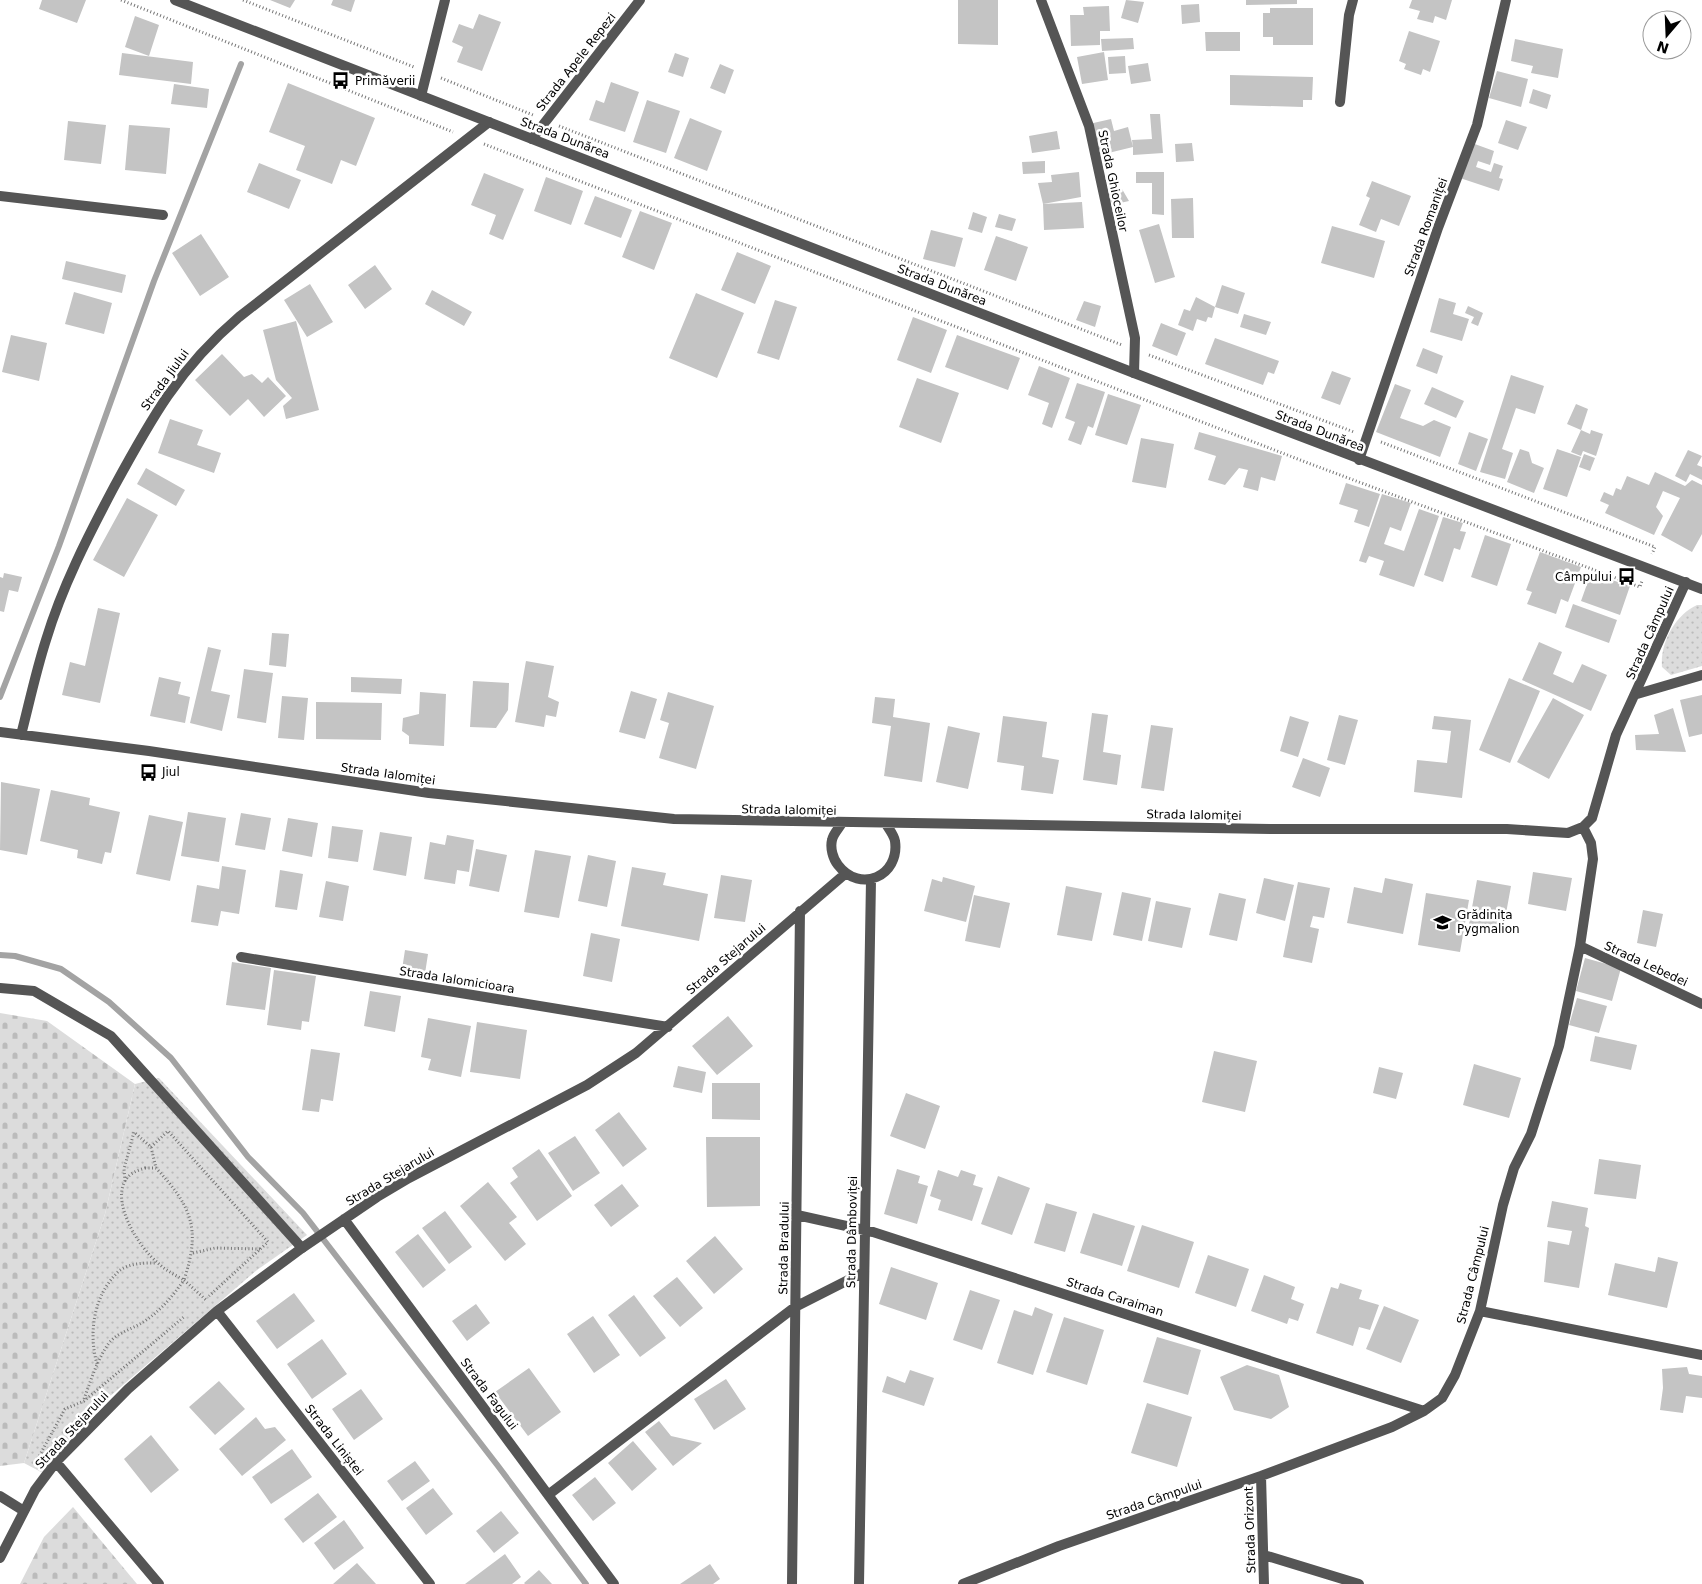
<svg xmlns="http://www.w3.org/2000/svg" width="1702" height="1584" font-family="'DejaVu Sans',sans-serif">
  <defs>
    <pattern id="grass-dots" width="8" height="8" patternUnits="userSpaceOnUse" patternTransform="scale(1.25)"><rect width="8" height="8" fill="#dcdcdc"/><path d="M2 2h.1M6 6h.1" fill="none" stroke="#bbb" stroke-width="1.8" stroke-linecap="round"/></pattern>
    <pattern id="cemetery-stones" width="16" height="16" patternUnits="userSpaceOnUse" patternTransform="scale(1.25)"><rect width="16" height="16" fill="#dcdcdc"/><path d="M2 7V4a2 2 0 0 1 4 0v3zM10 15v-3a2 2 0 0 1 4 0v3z" fill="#bbb"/></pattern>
  </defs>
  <rect width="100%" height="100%" fill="#fff"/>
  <path fill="url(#grass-dots)" d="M1697,605H1702V666L1671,675L1662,667C1660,643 1675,615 1697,605Z
    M159,1078L307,1235L257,1270L94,1410L41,1472L24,1463L105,1214L135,1084Z"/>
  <path fill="url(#cemetery-stones)" d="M0,1013L47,1021L135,1084L105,1214L24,1463L0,1466Z
    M73,1507L137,1584H20L44,1537Z"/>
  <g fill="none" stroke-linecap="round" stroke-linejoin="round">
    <path stroke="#a3a3a3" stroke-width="6" d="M0,697L59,546L154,281L241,64
      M0,955L15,956L61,969L109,1002L171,1058L248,1157L303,1213L498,1466L586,1584"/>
  </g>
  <path fill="#c4c4c4" d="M42,0H86L77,23L39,9Z
    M270,0H295L290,8Z
    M333,0H355L351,12L331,5Z
    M958,0H998V45L958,44Z
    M1126,0L1144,2L1138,23L1121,18Z
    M1246,0H1297V4L1246,5Z
    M1412,0H1452L1446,20L1435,16L1433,23L1417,19L1420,11L1409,8Z
    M1199,4L1200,22L1182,24L1181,5Z
    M1109,6L1110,31H1100V45L1071,46L1070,15H1084L1083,7Z
    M1270,8H1313V45H1273V37H1263V13H1270Z
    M479,14L501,22L482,71L457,62L463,47L452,42L459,24L473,29Z
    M135,16L159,25L149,56L125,47Z
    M1409,31L1440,41L1430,72L1423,69L1421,75L1404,69L1406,64L1399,61Z
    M1205,32H1240V51H1206Z
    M1133,38L1134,49L1102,51L1101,39Z
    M1515,39L1563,49L1558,78L1531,73L1533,66L1511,61Z
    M1104,52L1108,80L1082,84L1077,57Z
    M122,53L193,62L191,84L119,75Z
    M675,53L689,58L683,77L668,72Z
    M1125,56L1126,73L1109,74L1108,57Z
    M1148,63L1151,81L1131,84L1128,66Z
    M720,64L734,70L725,94L710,88Z
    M1497,71L1528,79L1521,107L1489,98Z
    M1230,75L1313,77L1312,100H1303V107L1230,105Z
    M611,82L639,92L625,132L589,120L596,100L604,103Z
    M288,83L375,118L356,166L341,160L332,184L296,170L305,146L269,132Z
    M174,84L209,89L207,108L171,104Z
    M1533,89L1551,95L1547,109L1529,103Z
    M647,100L680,111L666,153L633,142Z
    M1150,114H1160L1163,153L1133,155V147L1096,156L1089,124L1111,119L1114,131L1128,127L1133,147L1132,140L1152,139Z
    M690,118L722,131L707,171L674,158Z
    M1506,120L1527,127L1518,150L1498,143Z
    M68,121L106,125L101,164L64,160Z
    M129,125L170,128L166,174L125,170Z
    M1057,131L1060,149L1032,153L1029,136Z
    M1192,143L1194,161L1176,162L1175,144Z
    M1472,143L1494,151L1490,165L1478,161L1476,167L1491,172L1494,163L1503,166L1499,178L1503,179L1499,191L1460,178Z
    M1045,161V173L1023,174L1022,162Z
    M259,163L301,180L289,209L247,192Z
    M1079,172L1081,197L1043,204L1082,202L1084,228L1044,230L1043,204L1038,183L1052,182L1051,175Z
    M1136,172H1164V215L1152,214V183H1136Z
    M484,173L524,189L503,240L489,234L496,215L471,205Z
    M546,177L583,191L571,225L534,211Z
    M1372,181L1411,196L1399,226L1381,219L1376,232L1359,225L1370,198L1366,196Z
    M1122,189L1129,201L1111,205L1109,192Z
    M595,196L632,210L621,238L584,224Z
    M1193,198L1194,238H1172L1171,199Z
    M640,211L672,223L654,270L622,257Z
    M973,212L987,217L982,233L968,229Z
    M999,214L1016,219L1012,231L995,227Z
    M1159,224L1175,277L1155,283L1139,230Z
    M1332,226L1385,241L1374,278L1321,263Z
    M931,230L963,238L955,267L923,259Z
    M201,234L229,277L200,296L172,253Z
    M996,236L1028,247L1016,281L984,270Z
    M737,252L771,266L755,304L721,290Z
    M66,261L126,275L122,293L62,279Z
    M375,265L392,289L365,309L348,285Z
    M310,284L333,322L307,337L284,300Z
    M1222,285L1245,293L1238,314L1215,307Z
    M432,290L472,312L464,326L425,304Z
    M74,292L112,303L104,334L65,324Z
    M696,293L744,313L717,378L669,358Z
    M1196,297L1215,307L1212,318L1208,317L1206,322L1197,319L1193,331L1178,325L1184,309L1190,311Z
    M1439,298L1456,303L1453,314L1469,319L1462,341L1430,332Z
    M775,300L797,307L779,360L757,353Z
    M1084,301L1101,306L1095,327L1076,320Z
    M1468,306L1483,313L1478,326L1471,323L1474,317L1465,313Z
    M1244,314L1271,322L1266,335L1240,327Z
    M913,317L947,330L931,373L897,360Z
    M296,321L319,410L286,419L283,406L292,398L276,380L263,330Z
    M1161,323L1186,333L1177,356L1152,346Z
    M11,335L47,343L39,381L2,372Z
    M957,335L1020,358L1008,390L945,367Z
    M1215,338L1279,361L1274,374L1268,372L1263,385L1205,364Z
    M1423,348L1443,356L1437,374L1416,366Z
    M222,354L244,377L252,374L262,383L268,377L286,396L264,417L248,399L230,416L195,380Z
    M1039,366L1070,378L1052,428L1042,424L1049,403L1028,395Z
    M1332,371L1351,378L1340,405L1321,398Z
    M1511,375L1544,386L1535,414L1516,408L1502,449L1513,453L1505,479L1480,472Z
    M917,378L959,393L941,443L899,427Z
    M1077,383L1105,392L1093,428L1088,426L1081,445L1068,440L1075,422L1065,418Z
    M1395,384L1411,390L1400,418L1423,426L1434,420L1451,427L1440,457L1376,432Z
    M1432,387L1464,401L1456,418L1424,404Z
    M1108,394L1141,405L1127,445L1095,435Z
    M1576,404L1588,409L1581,430L1567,424Z
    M170,419L203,430L197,445L221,453L214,473L158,453Z
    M1581,430L1590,434L1591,430L1603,434L1596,456L1583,451L1581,456L1571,452Z
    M1199,432L1282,456L1275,481L1261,477L1258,491L1243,487L1248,470L1239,468L1225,485L1208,480L1216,456L1194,449Z
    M1469,432L1488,439L1476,471L1458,464Z
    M1141,438L1174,444L1166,488L1132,482Z
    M1520,449L1529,452L1532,463L1544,468L1534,493L1507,482Z
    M1557,449L1581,457L1567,497L1543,489Z
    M1688,450L1702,456L1697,465L1702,467V480L1690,474L1686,482L1675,476Z
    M1584,454L1595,458L1590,471L1579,467Z
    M146,468L185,490L176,506L137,484Z
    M1655,472L1685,486L1692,480L1702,485V534L1692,552L1661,535L1680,498L1663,491L1656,507L1663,516L1654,535L1605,513L1609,505L1600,501L1604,492L1613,496L1616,488L1621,490L1627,476L1649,485Z
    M1346,483L1380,494L1369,527L1354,522L1358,510L1339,504Z
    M1382,494L1411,503L1401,531L1390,527L1384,544L1404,551L1419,509L1439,516L1414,587L1379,575L1384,561L1369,556L1366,563L1359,561Z
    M127,498L158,515L124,577L93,560Z
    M1443,517L1463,523L1460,531L1466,532L1460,550L1454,548L1443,582L1424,575Z
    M1485,535L1511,544L1497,586L1471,577Z
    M1540,552L1581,567L1568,602L1561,599L1556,614L1527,604L1532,592L1526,590Z
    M4,573L22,577L18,592L9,590L4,612L0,611V577L3,578Z
    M1591,573L1630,586L1620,615L1581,601Z
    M1573,604L1617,620L1609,643L1565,627Z
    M98,608L120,613L100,703L62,695L70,662L85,666Z
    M272,633L289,634L286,667L269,665Z
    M1539,642L1562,652L1553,674L1573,683L1582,664L1607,675L1591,711L1522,680Z
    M208,647L221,650L211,691L230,695L222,731L190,723Z
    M526,661L554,666L548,697L559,702L556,717L546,715L544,727L515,722Z
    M244,669L273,673L266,723L237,718Z
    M159,677L181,682L178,694L190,697L185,723L150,716Z
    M351,677L402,679L401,694L351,692Z
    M1509,678L1540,691L1510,763L1479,750Z
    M473,681L509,683L508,710L496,728L470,727Z
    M631,691L657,699L645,739L619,732Z
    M420,692L446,694L444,746L409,744V736L402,731L403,718L419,714Z
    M668,692L714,706L696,769L659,758L669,723L660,720Z
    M1702,695V734L1689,737L1680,700Z
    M282,696L308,698L304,740L278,738Z
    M875,697L895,699L893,717L930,723L922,782L884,776L891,726L872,723Z
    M1553,698L1584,715L1549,779L1517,762Z
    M316,702L382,703L381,740L316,739Z
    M1673,708L1686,752L1636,750L1635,735L1659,734L1654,715Z
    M1092,713L1108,715L1103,752L1121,755L1117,785L1083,780Z
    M1339,715L1358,720L1345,765L1327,760Z
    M1003,716L1047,722L1042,757L1059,760L1053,794L1021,790L1024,766L997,762Z
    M1290,716L1309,722L1298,757L1280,751Z
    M1434,716L1471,720L1462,798L1414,792L1417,760L1447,763L1451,731L1432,729Z
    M1151,725L1173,728L1164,791L1141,788Z
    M948,726L980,733L968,789L936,782Z
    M1303,758L1330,768L1320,797L1292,787Z
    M1,782L40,789L27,855L0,850Z
    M51,790L90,798L89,805L120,812L111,853L105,852L102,864L77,858L78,850L40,841Z
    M188,812L226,818L219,862L181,856Z
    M241,813L271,818L265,850L235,845Z
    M149,815L183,822L170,881L136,874Z
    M288,818L318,823L312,857L282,851Z
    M332,826L363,830L358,862L328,858Z
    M380,832L412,837L406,876L373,870Z
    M447,835L474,840L469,872L457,870L455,884L424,879L430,842L445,845Z
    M476,849L507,855L499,892L469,886Z
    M535,850L571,856L559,918L524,912Z
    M588,855L616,861L607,907L578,901Z
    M222,866L246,870L239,914L221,911L218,926L191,922L197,885L219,889Z
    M632,867L666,873L663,885L708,894L699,941L621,926Z
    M280,870L303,874L297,910L275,907Z
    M1533,872L1572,878L1566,911L1528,904Z
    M721,875L752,880L745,922L714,918Z
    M943,877L975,886L966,922L924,911L932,879L942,882Z
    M1264,878L1294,885L1285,921L1256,913Z
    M1385,878L1413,884L1403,934L1347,923L1354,887L1382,893Z
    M1477,880L1511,886L1503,930L1469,924Z
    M326,881L349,886L343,921L319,917Z
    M1298,882L1330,888L1324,918L1313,916L1310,927L1319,929L1312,963L1283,957Z
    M1066,886L1102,893L1092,941L1057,935Z
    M1122,892L1151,898L1142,941L1113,935Z
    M1219,893L1246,899L1237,941L1209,935Z
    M1426,893L1469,900L1460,952L1418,945Z
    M974,895L1010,903L1000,948L965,941Z
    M1156,901L1191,908L1182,948L1148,941Z
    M1643,910L1663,914L1656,947L1637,943Z
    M591,933L620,939L612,982L583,976Z
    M405,950L428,954L424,980L401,976Z
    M1585,958L1621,968L1612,1001L1576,991Z
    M232,962L271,968L265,1010L226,1005Z
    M274,970L316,976L309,1022L302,1021L301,1030L267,1025Z
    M370,991L401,996L395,1032L364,1026Z
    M1577,998L1607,1006L1599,1033L1569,1025Z
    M728,1016L753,1046L717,1075L692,1046Z
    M428,1018L471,1026L461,1077L428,1070L431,1059L421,1057Z
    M477,1022L527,1030L520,1079L470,1072Z
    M1595,1036L1637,1045L1631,1070L1590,1061Z
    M311,1049L340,1053L333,1101L321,1099L319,1112L302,1110Z
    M1214,1051L1257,1061L1245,1112L1202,1102Z
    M1474,1064L1521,1078L1509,1118L1463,1105Z
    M678,1066L706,1072L702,1093L673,1087Z
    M1379,1067L1403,1073L1396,1099L1373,1093Z
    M712,1083H760V1120L712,1119Z
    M906,1093L940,1106L925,1149L890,1136Z
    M619,1112L647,1149L623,1167L595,1130Z
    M575,1136L600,1173L573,1191L548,1153Z
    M706,1137H760V1206L707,1207Z
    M539,1149L572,1196L537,1221L510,1183L518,1177L512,1168Z
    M1599,1159L1641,1165L1636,1199L1594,1194Z
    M897,1169L920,1176L918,1183L928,1186L917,1224L884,1214Z
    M938,1170L958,1177L961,1170L976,1175L973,1185L983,1188L972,1221L938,1210L941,1200L930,1196Z
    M998,1176L1030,1188L1012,1235L981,1224Z
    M488,1182L517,1217L509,1223L526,1244L505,1261L460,1206Z
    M622,1184L639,1206L611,1227L594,1205Z
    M1552,1201L1588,1208L1585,1226L1589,1228L1579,1288L1544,1282L1548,1241L1569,1245L1572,1231L1547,1227Z
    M1046,1203L1077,1212L1065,1252L1034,1243Z
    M445,1211L472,1247L449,1264L422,1228Z
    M1093,1213L1135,1226L1122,1266L1080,1253Z
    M1142,1225L1194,1242L1179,1288L1127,1271Z
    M418,1234L446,1270L423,1288L395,1252Z
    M715,1236L743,1269L714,1294L686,1261Z
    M1208,1255L1249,1269L1236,1307L1195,1293Z
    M1658,1257L1678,1262L1667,1308L1608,1295L1615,1263L1655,1272Z
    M891,1267L938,1283L926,1320L879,1304Z
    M1264,1275L1295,1287L1291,1299L1304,1304L1298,1321L1289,1318L1287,1324L1251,1311Z
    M677,1277L703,1308L680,1327L653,1296Z
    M1340,1283L1362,1290L1359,1299L1379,1305L1370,1330L1359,1327L1353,1346L1316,1333L1331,1287L1338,1289Z
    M970,1290L1000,1300L982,1350L953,1340Z
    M294,1293L315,1321L277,1349L256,1321Z
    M634,1295L666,1338L640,1357L608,1315Z
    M476,1304L490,1323L467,1341L452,1321Z
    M1384,1306L1419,1320L1401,1363L1366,1349Z
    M1035,1307L1053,1314L1033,1375L997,1363L1014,1310L1032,1316Z
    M593,1316L620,1355L594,1373L567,1334Z
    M1064,1317L1104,1330L1087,1385L1046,1372Z
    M1157,1337L1201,1350L1188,1395L1143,1382Z
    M322,1339L347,1374L312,1399L287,1364Z
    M1247,1365L1279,1375L1289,1407L1271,1419L1234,1410L1220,1377Z
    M1687,1367L1689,1374L1702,1376V1398L1686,1396L1683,1413L1660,1410L1663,1388L1662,1369Z
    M529,1368L561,1412L528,1436L495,1392Z
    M910,1370L934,1378L924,1406L882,1392L887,1376L905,1383Z
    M726,1379L746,1409L714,1430L694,1399Z
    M219,1381L245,1409L215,1435L189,1407Z
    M361,1389L383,1419L354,1440L332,1409Z
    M1147,1403L1192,1417L1177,1467L1131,1453Z
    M256,1417L265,1429L275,1427L286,1440L242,1476L219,1449Z
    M659,1421L671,1436L702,1443L673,1466L645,1432Z
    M151,1435L179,1470L151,1493L124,1459Z
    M633,1441L657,1469L632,1491L608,1463Z
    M292,1449L312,1477L271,1504L252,1477Z
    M415,1461L430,1481L402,1501L387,1481Z
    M595,1477L616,1503L593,1521L572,1495Z
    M433,1488L453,1514L426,1535L406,1508Z
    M318,1493L337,1517L303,1543L284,1519Z
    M501,1511L519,1533L494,1553L476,1531Z
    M344,1520L364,1548L334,1570L314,1543Z
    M505,1554L521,1577L512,1584H465Z
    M357,1563L376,1584H333Z
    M710,1564L720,1579L713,1584H680Z
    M539,1570L552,1584H525L524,1583Z"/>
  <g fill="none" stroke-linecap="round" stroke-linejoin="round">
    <path stroke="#777" stroke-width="3" stroke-dasharray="1 2.5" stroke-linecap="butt" d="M121,0L453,132
      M243,0L414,67
      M441,78L533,115
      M559,126L1122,345
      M484,144L1308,463L1640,587L1642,581
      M1149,355L1354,432
      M1381,442L1655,547L1652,554
      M151,1147L168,1131L268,1242L209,1296
      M145,1168H156C192,1207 201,1229 184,1280C175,1275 165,1270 158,1263C139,1248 108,1199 128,1177C132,1172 139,1170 145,1168Z
      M125,1181L124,1169L134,1132L151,1147L156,1168
      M193,1253L215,1248L260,1249
      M97,1364C88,1332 94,1294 119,1271C129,1263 144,1263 156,1263
      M84,1399C91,1380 97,1360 109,1343C118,1332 133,1329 145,1321C161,1310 173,1296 184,1280L206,1300
      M36,1462L65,1409L84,1401L185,1316"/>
    <path stroke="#555" stroke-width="10" d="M0,196L163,215
      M0,988L34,991L111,1036L302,1248"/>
    <path stroke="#555" stroke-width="10" d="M1041,0L1089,126L1135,338L1134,373
      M421,96L445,0
      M1340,102L1349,15L1353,0
      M532,139L640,0
      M1359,460L1438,228L1477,125L1506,0
      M1637,694L1702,675
      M0,732L149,751L429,793L674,819L1270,829H1507L1568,833L1583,827L1592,818L1616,735L1686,582
      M21,735C29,704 36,671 46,640C62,587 88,536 114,487C151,419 179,368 239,317L489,122
      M842,823C839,828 833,834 832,840C830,848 833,859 838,865C860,894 900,876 895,841C894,835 889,829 886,824
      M1580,946L1702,1004
      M241,957L668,1027
      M797,1215L873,1232L1424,1411
      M344,1219L614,1584
      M217,1311L430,1584
      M1480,1311L1702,1355
      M56,1462L159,1584
      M1261,1476L1264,1584
      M548,1495L795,1307L864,1272
      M0,1496L24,1511
      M1264,1555L1359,1584
      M0,1558L35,1490L56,1462L128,1389L217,1311L302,1248L377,1197L409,1178L587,1085L636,1053L845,874
      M792,1584L800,911
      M859,1584L871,880
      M963,1584L1059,1546L1261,1476L1392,1427L1424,1411L1442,1398L1455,1375L1480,1311L1503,1205L1514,1168L1531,1134L1559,1046L1580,946L1593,859L1591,843L1583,827"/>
    <path stroke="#555" stroke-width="10" d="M175,0L1134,373L1702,589"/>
  </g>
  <defs>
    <symbol id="bus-bare" viewBox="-9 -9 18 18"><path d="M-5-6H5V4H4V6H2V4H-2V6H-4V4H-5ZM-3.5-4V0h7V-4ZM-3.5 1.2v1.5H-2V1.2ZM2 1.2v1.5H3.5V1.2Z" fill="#000" stroke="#fff" stroke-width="2.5" paint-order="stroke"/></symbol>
    <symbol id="school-bare" viewBox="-9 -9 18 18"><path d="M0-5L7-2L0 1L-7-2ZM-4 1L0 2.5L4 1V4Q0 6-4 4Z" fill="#000" stroke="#fff" stroke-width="2.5" paint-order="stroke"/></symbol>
  </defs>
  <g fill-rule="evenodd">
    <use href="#bus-bare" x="328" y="68" width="25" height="25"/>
    <use href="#bus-bare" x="1614" y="564" width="25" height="25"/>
    <use href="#bus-bare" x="136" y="760" width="25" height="25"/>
    <use href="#school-bare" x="1430" y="910" width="25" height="25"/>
  </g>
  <g text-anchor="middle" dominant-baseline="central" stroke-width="5" stroke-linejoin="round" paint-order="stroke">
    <g font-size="12" fill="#000" stroke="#fff">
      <text transform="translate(576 62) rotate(-52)">Strada Apele Repezi</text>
      <text transform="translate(565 138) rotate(21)">Strada Dunărea</text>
      <text transform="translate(1113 181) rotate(78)">Strada Ghioceilor</text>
      <text transform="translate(1426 227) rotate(-70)">Strada Romaniței</text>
      <text transform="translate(942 285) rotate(21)">Strada Dunărea</text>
      <text transform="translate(165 380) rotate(-54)">Strada Jiului</text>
      <text transform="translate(1320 431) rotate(21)">Strada Dunărea</text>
      <text transform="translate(1650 633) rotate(-66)">Strada Câmpului</text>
      <text transform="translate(388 774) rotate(8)">Strada Ialomiței</text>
      <text transform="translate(789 810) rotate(1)">Strada Ialomiței</text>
      <text transform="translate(1194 815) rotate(1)">Strada Ialomiței</text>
      <text transform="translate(726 959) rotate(-41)">Strada Stejarului</text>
      <text transform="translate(1646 964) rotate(25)">Strada Lebedei</text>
      <text transform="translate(457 980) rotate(9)">Strada Ialomicioara</text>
      <text transform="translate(390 1177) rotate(-31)">Strada Stejarului</text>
      <text transform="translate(852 1232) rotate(-89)">Strada Dâmboviței</text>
      <text transform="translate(784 1248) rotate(-89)">Strada Bradului</text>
      <text transform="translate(1473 1275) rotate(-76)">Strada Câmpului</text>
      <text transform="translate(1115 1297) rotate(18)">Strada Caraiman</text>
      <text transform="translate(489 1394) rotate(53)">Strada Fagului</text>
      <text transform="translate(72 1430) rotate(-47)">Strada Stejarului</text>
      <text transform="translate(334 1440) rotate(52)">Strada Liniștei</text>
      <text transform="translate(1154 1500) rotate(-19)">Strada Câmpului</text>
      <text transform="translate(1250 1530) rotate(-92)">Strada Orizont</text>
    </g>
    <g font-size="12" fill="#000" stroke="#fff" text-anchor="start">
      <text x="355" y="81">Primăverii</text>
      <text x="1612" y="577" text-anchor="end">Câmpului</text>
      <text x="162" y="772">Jiul</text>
      <text x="1457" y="915">Grădinița<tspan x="1457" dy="14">Pygmalion</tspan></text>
    </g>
  </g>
  <g transform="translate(1667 35) rotate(199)"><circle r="24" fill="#ffffff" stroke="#999999"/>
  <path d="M0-4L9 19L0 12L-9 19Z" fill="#000000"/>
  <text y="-8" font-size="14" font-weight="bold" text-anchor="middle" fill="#000000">N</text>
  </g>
</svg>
